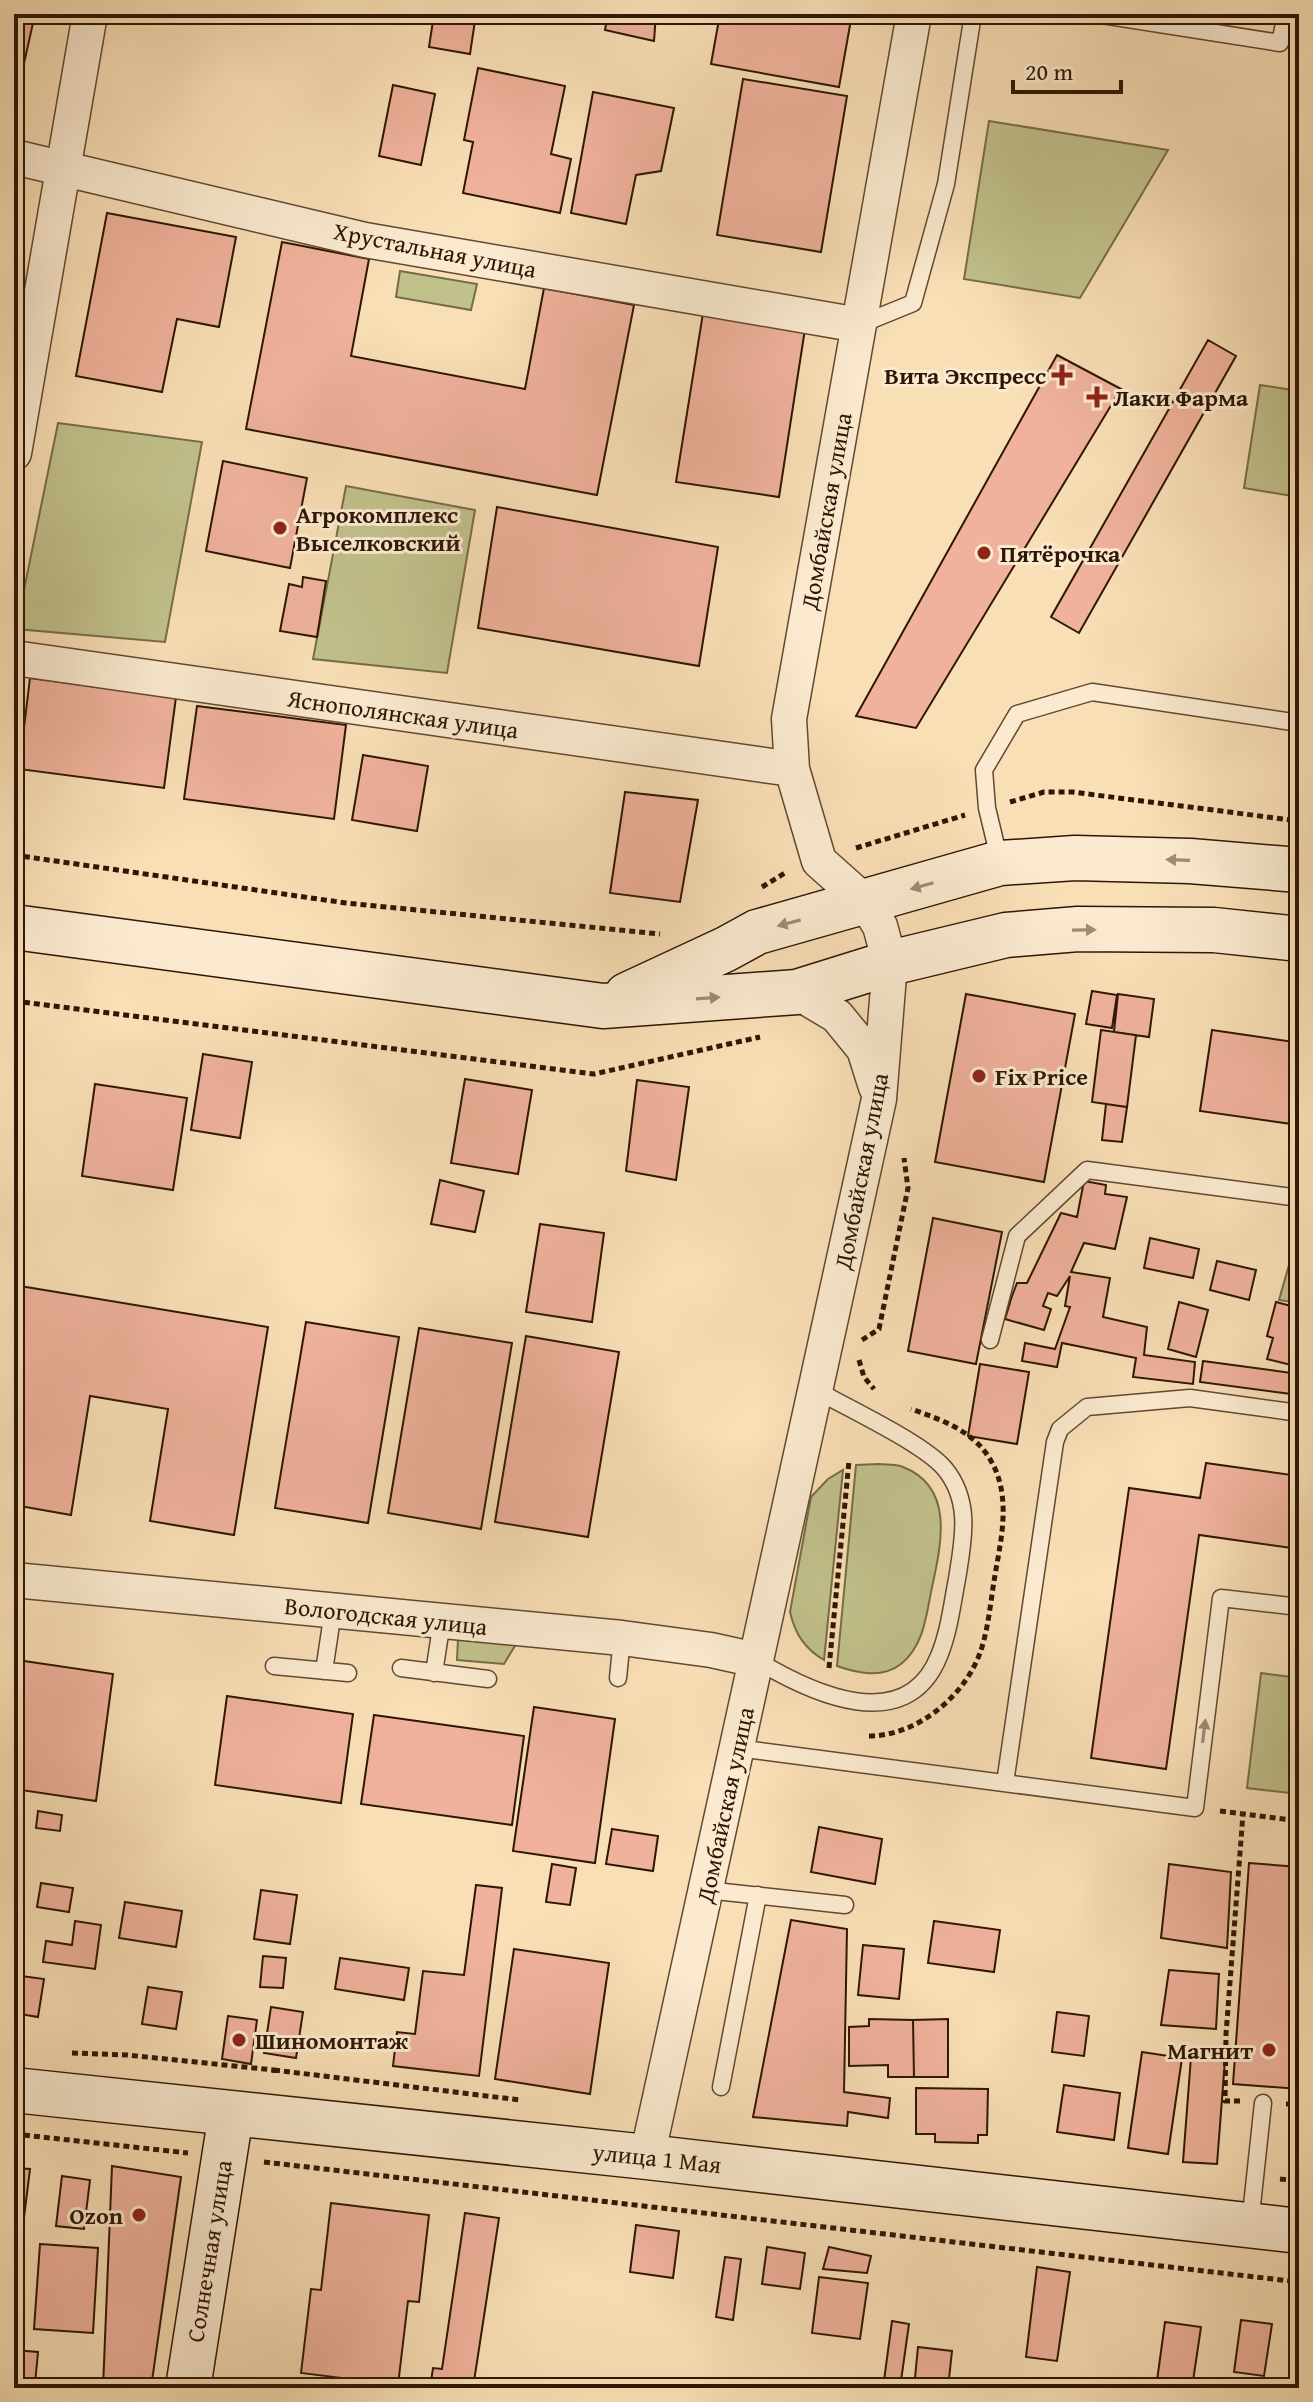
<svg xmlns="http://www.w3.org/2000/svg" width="1313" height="2402" font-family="'Gentium Book Plus',serif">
  <rect width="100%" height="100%" fill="#f9dfb6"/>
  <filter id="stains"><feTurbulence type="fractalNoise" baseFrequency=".0025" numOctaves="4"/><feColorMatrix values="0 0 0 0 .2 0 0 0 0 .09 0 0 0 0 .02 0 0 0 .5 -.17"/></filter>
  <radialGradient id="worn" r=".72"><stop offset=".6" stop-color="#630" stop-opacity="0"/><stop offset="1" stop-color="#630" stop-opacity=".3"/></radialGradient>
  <path fill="#c1c18b" stroke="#786c48" stroke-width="2" d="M989,121L1168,150L1080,298L964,279Z
    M400,271L477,284L471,310L396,297Z
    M1260,385L1299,391L1298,497L1244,488Z
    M58,423L202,442L165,642L16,629Z
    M346,486L475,510L447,673L313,659Z
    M1299,1230V1303L1279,1300Z
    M879,1464C886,1465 896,1464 903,1467C957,1488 940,1549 931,1592C926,1618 923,1646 901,1664C882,1679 857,1673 837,1666L856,1465Z
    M843,1470L824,1660C805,1649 795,1634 790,1612L811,1497L828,1479Z
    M458,1638L516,1644L504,1664L457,1660Z
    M1261,1673L1299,1678V1794L1247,1788Z"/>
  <path fill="#f0b29c" stroke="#2e1604" stroke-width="2" d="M14,14H35L21,77L14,76Z
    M198,14H257L255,23Z
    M434,14H476L470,54L429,47Z
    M608,14H656L654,41L605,30Z
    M720,14H852L839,87L711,64Z
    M478,68L565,86L551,154L571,159L560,213L463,193L473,142L464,140Z
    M743,79L847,96L821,252L717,235Z
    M393,85L435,94L421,165L379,156Z
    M593,92L674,108L661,171L636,175L626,224L571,213Z
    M107,213L236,237L219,327L177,319L162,392L76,376Z
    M282,242L369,259L351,356L525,389L544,288L634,305L597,495L246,429Z
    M703,313L805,329L779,497L676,482Z
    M1208,340L1236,356L1079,633L1051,617Z
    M1057,355L1121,389L916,728L856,716Z
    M223,461L307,478L290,568L206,551Z
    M497,507L718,547L699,666L478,628Z
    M303,577L326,581L317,637L280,631L289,584L302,587Z
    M30,678L176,697L164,788L19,769Z
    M197,706L346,725L334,819L184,799Z
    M363,755L428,766L417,831L352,820Z
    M625,792L698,800L680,902L610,893Z
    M1092,991L1117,995L1112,1028L1086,1024Z
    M966,994L1075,1014L1044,1182L935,1162Z
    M1118,994L1154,999L1149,1037L1114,1032Z
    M1101,1030L1136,1035L1127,1107L1092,1102Z
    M1212,1030L1294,1042L1292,1057L1299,1058V1125L1200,1111Z
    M203,1054L252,1062L240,1138L191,1130Z
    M465,1079L532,1090L518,1174L451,1163Z
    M637,1080L689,1087L676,1180L626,1171Z
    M95,1084L187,1098L173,1190L82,1176Z
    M1106,1104L1127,1107L1122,1142L1102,1140Z
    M440,1180L484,1191L475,1232L431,1224Z
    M1084,1181L1106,1185L1105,1194L1127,1197L1115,1249L1084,1243L1071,1272L1110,1278L1103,1317L1147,1327L1144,1355L1195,1362L1193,1384L1133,1377L1136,1358L1062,1343L1057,1367L1022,1361L1025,1343L1055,1349L1070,1307L1065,1306L1070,1276L1057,1296L1048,1293L1043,1306L1051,1309L1044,1330L1005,1319L1012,1296L1017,1283H1027L1061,1213L1077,1217Z
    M933,1218L1002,1232L976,1364L908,1351Z
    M540,1224L604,1233L592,1322L526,1312Z
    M1150,1238L1199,1249L1193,1278L1144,1268Z
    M1217,1261L1256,1270L1249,1300L1210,1290Z
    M14,1285L268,1327L234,1535L150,1521L168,1409L90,1396L71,1515L14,1505Z
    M1179,1302L1208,1310L1196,1357L1168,1349Z
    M1276,1302L1299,1308V1367L1267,1359L1273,1338L1267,1336Z
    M306,1322L399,1337L368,1523L275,1508Z
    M419,1328L512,1343L481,1529L388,1513Z
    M526,1336L619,1352L588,1537L495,1522Z
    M1203,1361L1299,1374V1395L1200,1382Z
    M980,1364L1029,1372L1017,1444L968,1436Z
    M1206,1463L1299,1476V1549L1199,1535L1166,1769L1091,1758L1129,1488L1200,1498Z
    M24,1661L113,1674L96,1801L14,1789V1732Z
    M227,1696L353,1714L341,1803L215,1785Z
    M534,1707L615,1719L595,1863L513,1851Z
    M374,1715L524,1736L512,1825L361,1804Z
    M38,1811L62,1815L60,1831L36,1828Z
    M819,1827L882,1839L875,1884L811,1872Z
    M612,1829L658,1836L653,1871L606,1864Z
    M1249,1863L1299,1867V2089L1233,2084Z
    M552,1864L576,1868L570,1905L546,1902Z
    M1169,1864L1231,1872L1227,1948L1161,1938Z
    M41,1883L73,1888L69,1912L37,1907Z
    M476,1885L502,1888L479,2076L393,2066L397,2032L415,2034L423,1971L464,1975Z
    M261,1890L297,1895L290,1944L254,1939Z
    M125,1902L182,1911L176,1947L119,1938Z
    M791,1920L847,1929L844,2092L890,2098L888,2118L848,2112L847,2126L753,2117Z
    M75,1921L101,1925L95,1969L43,1962L46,1941L72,1945Z
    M934,1921L1000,1930L994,1972L928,1963Z
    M863,1945L904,1949L899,1999L858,1995Z
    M514,1949L609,1963L590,2094L495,2079Z
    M263,1956L286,1958L283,1988L260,1987Z
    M340,1958L409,1968L404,2000L335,1989Z
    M1169,1970L1219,1974L1216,2029L1161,2025Z
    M14,1975L44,1979L38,2017L14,2013Z
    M148,1987L182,1992L176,2029L142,2024Z
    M271,2007L303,2012L296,2058L264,2053Z
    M1057,2012L1089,2016L1084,2056L1052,2052Z
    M228,2016L257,2020L251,2064L222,2059Z
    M869,2019L913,2020L914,2077H888V2065L849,2066V2027L869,2026Z
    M948,2019V2077H914L913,2020Z
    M1142,2052L1182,2058L1168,2154L1128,2148Z
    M1191,2057L1225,2060L1217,2164L1183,2162Z
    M1064,2085L1120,2093L1114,2140L1057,2132Z
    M916,2088L988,2089L987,2135H978V2143L935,2142V2134H916Z
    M112,2166L181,2177L151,2388H103Z
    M14,2168L30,2169L22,2234L14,2233Z
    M62,2176L90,2180L84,2229L56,2226Z
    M331,2203L429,2215L419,2302L408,2301L398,2385L301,2373L311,2289L321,2290Z
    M465,2213L499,2218L473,2388H430L433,2368L442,2369Z
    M636,2225L679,2231L673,2278L630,2272Z
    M40,2244L98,2248L93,2333L34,2329Z
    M767,2247L805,2253L800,2289L762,2284Z
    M829,2247L871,2256L867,2273L823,2269Z
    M725,2257L741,2259L733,2320L716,2317Z
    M1037,2267L1070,2272L1057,2361L1026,2357Z
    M819,2277L868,2283L860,2339L812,2333Z
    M1299,2318V2382L1290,2381Z
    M1241,2320L1272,2324L1264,2376L1234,2372Z
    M892,2321L909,2324L900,2388H883Z
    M1165,2322L1201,2327L1192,2388H1156Z
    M918,2347L952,2351L948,2388H914Z
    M14,2350L38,2352L35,2384L14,2382Z
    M1042,2381L1093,2388H1042Z"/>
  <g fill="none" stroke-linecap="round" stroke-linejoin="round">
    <defs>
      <path id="lane" d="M1096,14L1280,43L1286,14
        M859,325L913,303L946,184L973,14
        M1000,862L987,808L984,770L1017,714L1092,692L1299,723
        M990,1340L1017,1236L1087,1170L1299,1198
        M756,1660C809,1692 906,1739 939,1656C949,1632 952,1605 957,1579C963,1541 972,1502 945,1469C923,1443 849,1409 816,1390
        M274,1666L348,1673
        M401,1668L488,1679
        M324,1671L333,1611
        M434,1673L442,1621
        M618,1678L622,1638
        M737,1748L1195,1808L1221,1598L1299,1607
        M1005,1783L1055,1442L1060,1429L1087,1407L1190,1398L1299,1413
        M706,1890L845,1905
        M721,2087L758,1895
        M1250,2224L1263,2103"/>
      <path id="street" d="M14,157L365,240L859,325
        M14,453L90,14
        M14,658L792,769
        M797,992L837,1016L864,1049L876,1087
        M14,1580L622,1638L711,1650L756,1660
        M647,2157L879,1099L890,963L880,926L865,902L819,861L792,769L789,719L914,14"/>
      <path id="secondary" d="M14,927L603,1006L797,992L890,963L1006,935L1078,929L1214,930L1299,939
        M627,995L726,949L757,932L1000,863L1075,858L1190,861L1299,870
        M14,2090L647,2157L1299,2231
        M188,2388L231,2114"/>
    </defs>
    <use href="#lane" stroke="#614830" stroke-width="19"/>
    <use href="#street" stroke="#614830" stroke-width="37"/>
    <use href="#secondary" stroke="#2e1604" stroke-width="47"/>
    <path stroke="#2e1604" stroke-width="5" stroke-dasharray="6 4" stroke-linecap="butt" d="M1010,802L1044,792H1072L1299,821
      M856,848L965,815
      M14,855L346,903L660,934
      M762,887L785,873
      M14,1001L594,1074L760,1037
      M862,1340L879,1329L908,1188L904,1158
      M859,1360L864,1377L874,1389
      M829,1668L849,1461
      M869,1736C918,1736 968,1694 982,1647C989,1624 991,1598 995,1575C1002,1535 1012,1492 988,1456C970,1429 939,1419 911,1409
      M1220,1811L1299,1821
      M72,2053L127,2055L274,2070V2073
      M274,2070L520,2100
      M1240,2101H1225L1226,2034L1243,1814
      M1286,2104H1299
      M14,2134L188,2153
      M264,2162L1299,2282
      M1280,2179L1299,2181"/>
    <use href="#lane" stroke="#fbead0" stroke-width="16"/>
    <use href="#street" stroke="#fbead0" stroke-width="34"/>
    <use href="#secondary" stroke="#fbead0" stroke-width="44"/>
  </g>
  <defs><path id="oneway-solid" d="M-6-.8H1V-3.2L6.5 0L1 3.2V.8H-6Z" transform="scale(2)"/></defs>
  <g fill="#9f8b74">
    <use href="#oneway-solid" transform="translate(1178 860) rotate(-178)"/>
    <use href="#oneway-solid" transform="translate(922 886) rotate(164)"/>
    <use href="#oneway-solid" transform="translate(789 923) rotate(165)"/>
    <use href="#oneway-solid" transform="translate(1084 930) rotate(-1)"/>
    <use href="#oneway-solid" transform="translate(708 998) rotate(-4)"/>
    <use href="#oneway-solid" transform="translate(1204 1731) rotate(-83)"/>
  </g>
  <g fill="#8f2418" stroke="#fbead0" stroke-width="3">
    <path d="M1058 363h8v8h8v8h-8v8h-8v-8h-8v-8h8z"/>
    <path d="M1093 385h8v8h8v8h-8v8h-8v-8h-8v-8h8z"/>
    <circle cx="280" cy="528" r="8"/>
    <circle cx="984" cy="553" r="8"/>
    <circle cx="979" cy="1076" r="8"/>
    <circle cx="239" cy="2040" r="8"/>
    <circle cx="1269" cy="2050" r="8"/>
    <circle cx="139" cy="2215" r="8"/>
  </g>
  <g text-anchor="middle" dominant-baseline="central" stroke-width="6" stroke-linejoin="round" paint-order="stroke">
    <g font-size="24" fill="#2e1604" stroke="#fbead0">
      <text transform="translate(435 250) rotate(11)">Хрустальная улица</text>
      <text transform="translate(826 511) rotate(-80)">Домбайская улица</text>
      <text transform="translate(403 714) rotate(8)">Яснополянская улица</text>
      <text transform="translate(861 1171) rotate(-79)">Домбайская улица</text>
      <text transform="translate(386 1616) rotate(6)">Вологодская улица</text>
      <text transform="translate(725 1805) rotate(-78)">Домбайская улица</text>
      <text transform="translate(657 2158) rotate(6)">улица 1 Мая</text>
      <text transform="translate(209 2251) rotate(-81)">Солнечная улица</text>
    </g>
    <g font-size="24" font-weight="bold" fill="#2e1604" stroke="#fbead0" text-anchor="start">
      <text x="1046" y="375" text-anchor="end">Вита Экспресс</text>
      <text x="1113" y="397">Лаки Фарма</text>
      <text x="296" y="514">Агрокомплекс<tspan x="296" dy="28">Выселковский</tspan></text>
      <text x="1000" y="553">Пятёрочка</text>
      <text x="995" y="1076">Fix Price</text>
      <text x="255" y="2040">Шиномонтаж</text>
      <text x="1253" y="2050" text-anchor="end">Магнит</text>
      <text x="123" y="2215" text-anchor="end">Ozon</text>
    </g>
  </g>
  <rect width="1313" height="2402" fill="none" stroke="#f9dfb6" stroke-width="48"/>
  <rect x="16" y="16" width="1281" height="2370" fill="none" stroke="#2e1604" stroke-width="4"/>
  <rect x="24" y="24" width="1265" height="2354" fill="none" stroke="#2e1604" stroke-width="2"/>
  <path d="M1013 80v12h108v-12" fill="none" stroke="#2e1604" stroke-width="4"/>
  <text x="1025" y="80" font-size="24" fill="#2e1604" stroke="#fbead0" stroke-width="6" paint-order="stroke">20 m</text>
  <rect width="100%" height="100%" filter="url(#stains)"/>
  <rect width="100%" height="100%" fill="url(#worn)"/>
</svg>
